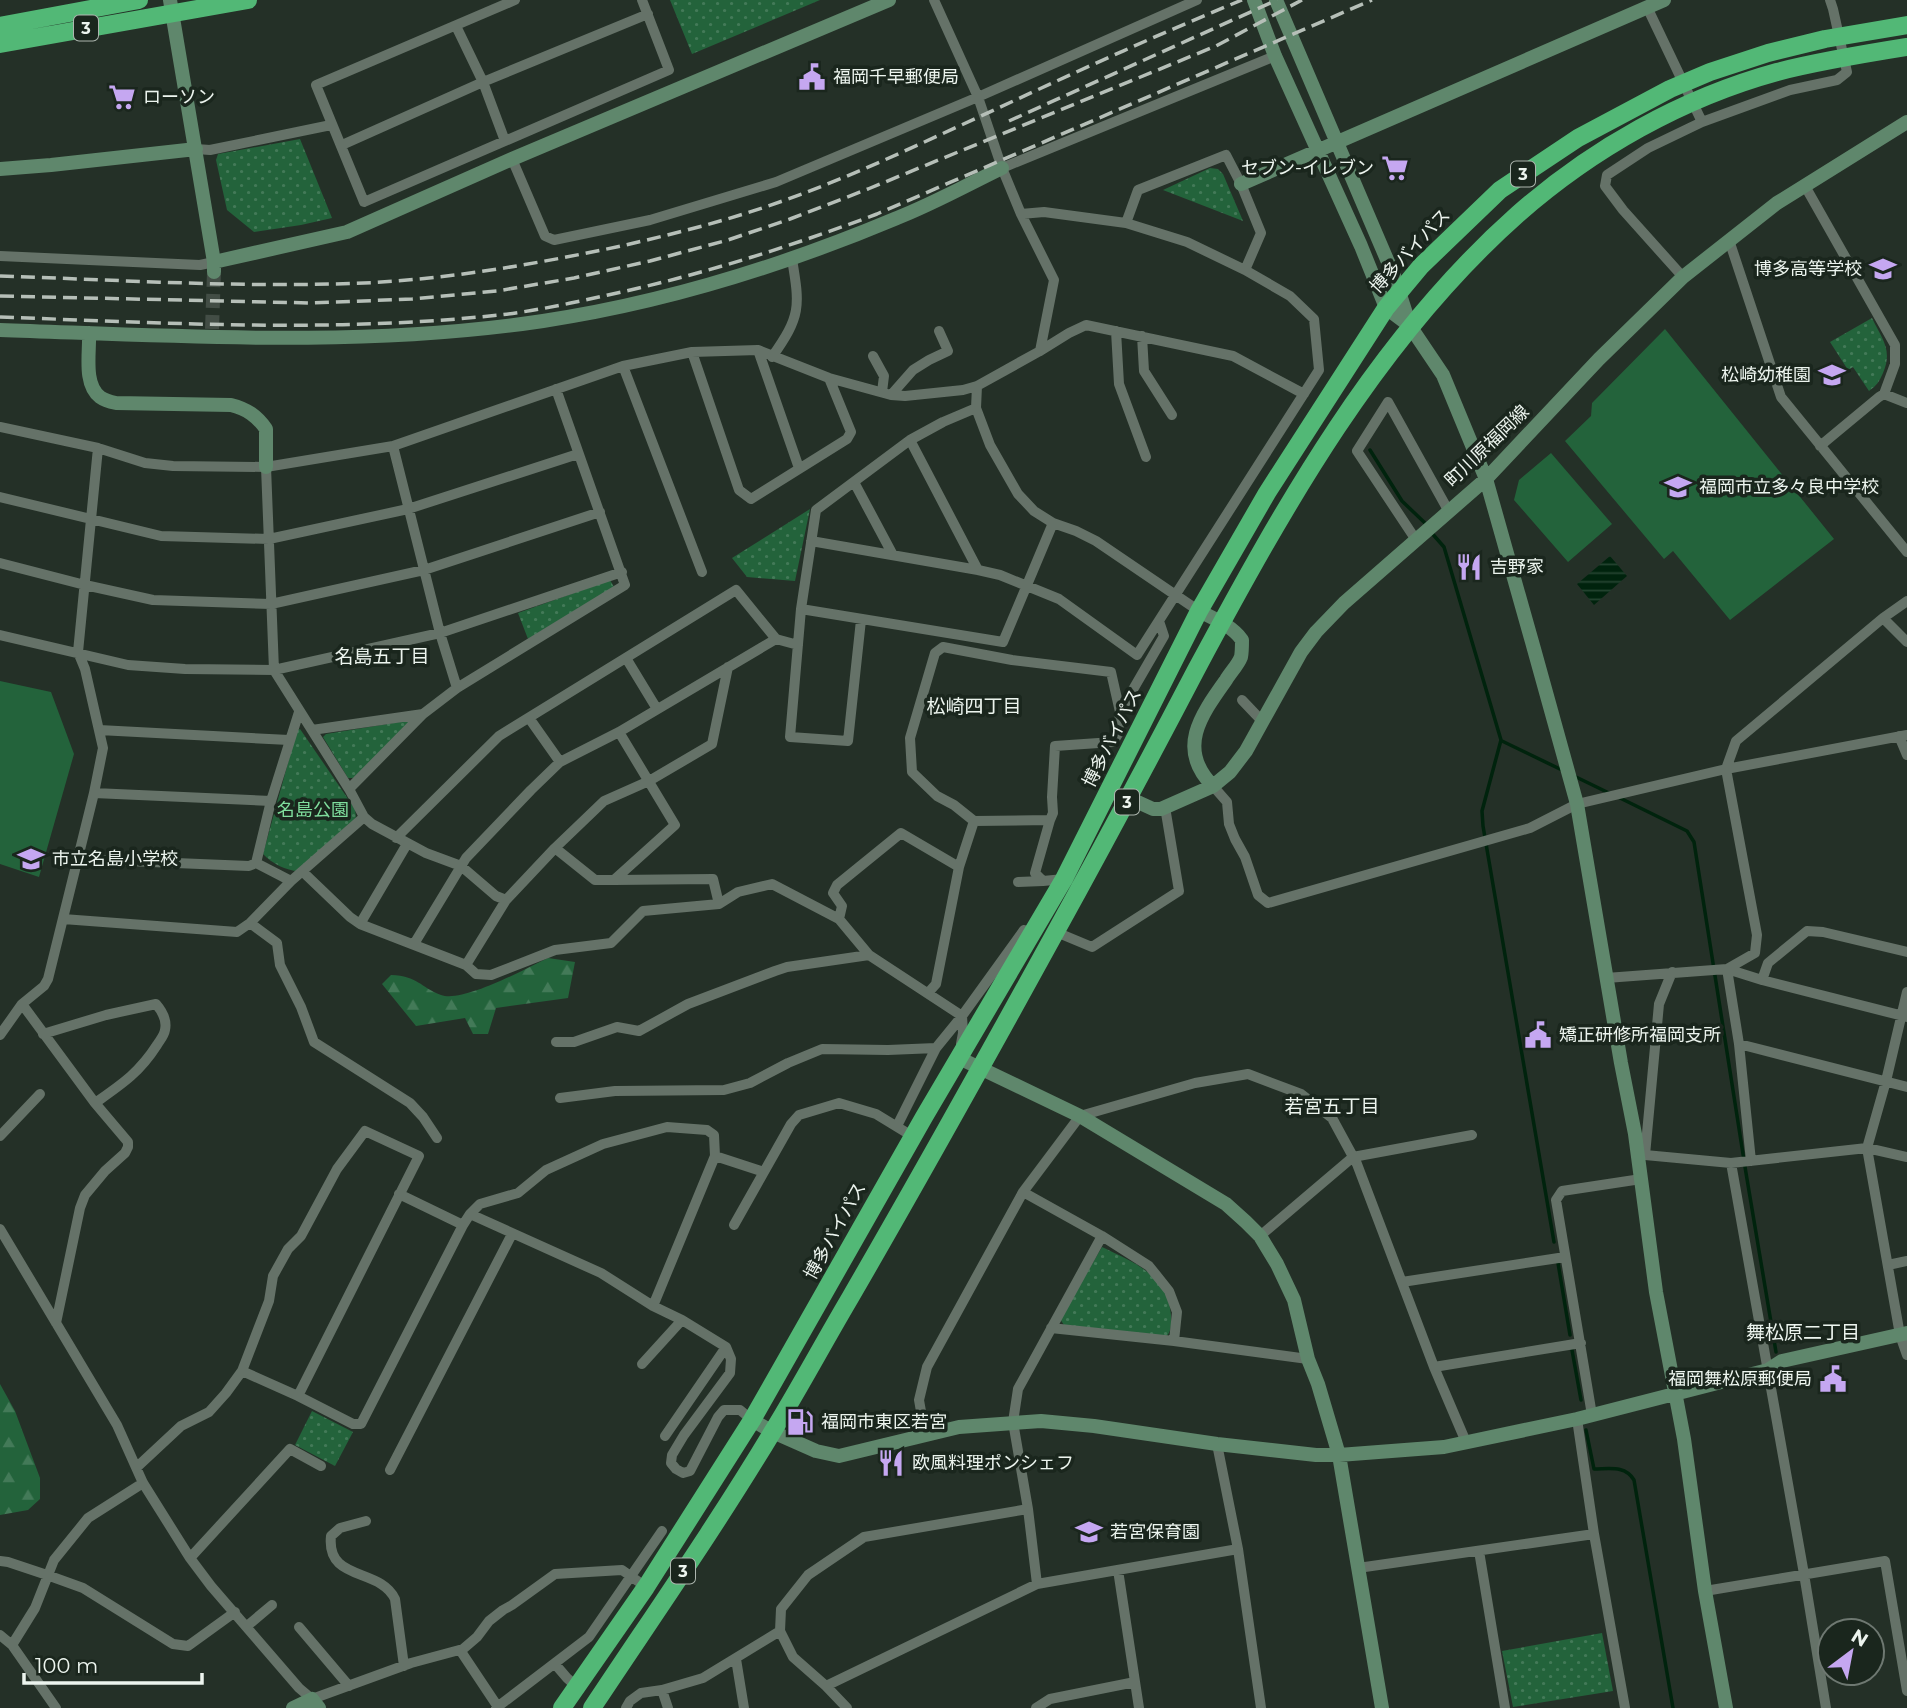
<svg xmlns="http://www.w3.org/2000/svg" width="1907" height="1708" font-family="Montserrat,'Noto Sans JP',sans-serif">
  <defs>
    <pattern id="grass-dots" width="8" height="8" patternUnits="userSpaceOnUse" patternTransform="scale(1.75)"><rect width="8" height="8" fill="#23633b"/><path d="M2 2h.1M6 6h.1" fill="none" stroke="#437a58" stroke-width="1.8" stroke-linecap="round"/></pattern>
    <pattern id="forest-firs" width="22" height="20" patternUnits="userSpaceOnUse" patternTransform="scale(1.75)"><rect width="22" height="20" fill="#23633b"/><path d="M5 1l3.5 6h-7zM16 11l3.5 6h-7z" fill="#437a58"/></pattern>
    <pattern id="water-rules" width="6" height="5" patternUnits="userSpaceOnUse" patternTransform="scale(1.75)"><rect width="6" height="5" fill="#00230d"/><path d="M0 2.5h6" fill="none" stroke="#254431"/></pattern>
  </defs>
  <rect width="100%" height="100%" fill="#243027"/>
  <path fill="url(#grass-dots)" d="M670,0H820L692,54Z
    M300,139L332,218L301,225L254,232L227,210L216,160L218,154Z
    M1210,168L1218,169L1223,174L1243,221L1163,190Z
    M1872,318C1882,339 1893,350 1883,373C1879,382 1877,385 1869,391L1853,367L1848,370L1830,342Z
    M810,509L795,581L747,577L732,558Z
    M610,580L614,587L528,639L518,613Z
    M412,720L355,778H348L323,737L326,734Z
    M300,729L355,809L356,817L351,824L298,871C287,871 271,863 263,854L294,741L298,730Z
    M1102,1247C1133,1262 1168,1275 1171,1315C1171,1323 1172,1330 1167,1336L1064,1325L1060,1319Z
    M312,1411L353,1432L335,1466L295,1445Z
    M1602,1633L1613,1691L1513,1707L1502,1651Z"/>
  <path fill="url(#forest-firs)" d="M548,958L575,962L568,998L496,1008L488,1034H473L465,1018L416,1026L382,984L391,975C418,976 420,987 441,995C463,1003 525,969 548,958Z
    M0,1384L15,1411L40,1478V1499L28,1510L0,1515Z"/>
  <path fill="#23633b" d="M1665,329L1834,539L1730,620L1673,551L1664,559L1565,441L1591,416L1592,403Z
    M1551,453L1612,524L1568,562L1514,500L1519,480Z
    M0,681L51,692L74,754L39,877L0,864Z"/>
  <path fill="url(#water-rules)" d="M1610,556L1627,576L1594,605L1577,584Z"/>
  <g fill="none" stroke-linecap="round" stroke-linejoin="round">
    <path stroke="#00230d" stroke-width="3.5" d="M1370,450L1402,501L1426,524
      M1430,531L1444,547L1501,740L1482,811L1483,826L1554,1242
      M1502,741L1564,771
      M1574,776L1611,794
      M1618,797L1687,831L1694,842L1746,1173L1776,1352
      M1558,1263L1570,1335
      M1572,1350L1581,1400
      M1586,1430L1594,1469C1609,1469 1625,1465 1634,1480L1673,1708"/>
    <path stroke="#424d45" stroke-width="14" stroke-dasharray="14 7" stroke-linecap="butt" d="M212,329L214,272"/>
    <path stroke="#657268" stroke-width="10" d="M515,0L316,85L364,202L669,70L642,0
      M934,0L978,97L1002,168L1021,214L1054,280L1040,351
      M1647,7L1702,122
      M456,26L483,82L505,141
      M342,145L483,82L648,14
      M196,149L210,150L331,125
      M512,159L545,236L554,240L650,220L776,182L978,97L1197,0
      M1002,168L1275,56
      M1805,186L1895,345V364L1884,394L1879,397L1820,446
      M1126,223L1138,190L1226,155L1241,184L1261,233L1245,270
      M1729,240L1781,397L1907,552
      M0,256L200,265L214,262
      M1683,277L1623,210L1605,186L1607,175L1648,148L1702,122L1790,90L1837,80L1847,72L1833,9L1830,0
      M1116,331L1119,384L1146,457
      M1142,336L1144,371L1172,415
      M758,350L799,468
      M692,352L739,490L751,499L847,439L851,432L829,378
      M873,356L884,376L882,392
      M772,357C801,316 800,307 792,259
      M623,366L702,572
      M977,386L976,408L990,445L1018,494L1034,511L1053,523L1076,531L1096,541L1199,611
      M1884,394L1907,403
      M891,395L913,370L929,360L948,351L939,331
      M0,427L98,448L145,463L173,466L266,467L393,446L623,366L692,352L758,350L829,378L891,395L905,396L963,390L977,386L1040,351L1069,333L1086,325L1233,356L1304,394
      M910,440L978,570
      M393,446L440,633L457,688
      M266,467L274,670L349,789L364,817L372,824L426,853L461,866L496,896L506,900
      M854,482L893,555
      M0,497L161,536L269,539L408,509L578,454
      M1416,540L1357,451L1388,402L1448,510
      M811,541L978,570L1000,575L1059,599L1137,655L1319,370L1314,319L1290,296L1245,270L1187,242L1126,223L1044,212L1021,214
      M0,563L85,585L153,600L271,604L424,570L600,512
      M801,609L1003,642L1053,523
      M1883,618L1907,642
      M861,620L848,741L790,737L801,609L816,510L910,440L943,422L976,408
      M0,635L128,665L185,669L274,670L440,633L622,572
      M776,639L798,645
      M626,658L657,709
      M1242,700L1262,721
      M1120,712L1111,672L1012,660L943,647L935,653L910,738L912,772L937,796L954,805L974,821L1050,820L1053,813L1052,797L1055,746L1113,742L1118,734L1120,712L1164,636L1159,621
      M529,718L560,762
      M99,730L289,740
      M312,730L423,714
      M1899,736L1907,755
      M1213,786L1227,802L1229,824L1235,839L1245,857L1258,895L1268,903L1530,828L1577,804L1726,769L1907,735
      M349,789L423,714L457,688L625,585L556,389
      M94,793L271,801
      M1050,820L1035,873L1043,881L1064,879
      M396,838L499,736L736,590L776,639L619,732L560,762L531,790L466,858L414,944
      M555,848L595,880H614L675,825L619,732
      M78,859L249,866L256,863
      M303,872L350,917L360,924L466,965L476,974L491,975L555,950L611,943L643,911L719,904L738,892L772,884L839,919L869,955L962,1016L963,1033L961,1044
      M614,880L713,879L719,904
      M291,881L256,863L271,801L299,712
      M1018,882L1043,881
      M63,919L237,932L250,923L291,881L364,817
      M839,919L842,906L833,893L837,885L901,833L959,867
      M250,923L277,943L280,965L301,1007L314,1042L410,1103L423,1117L437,1138
      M360,924L407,844
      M1056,932L1092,947L1179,891L1165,807
      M466,965L506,900L555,848L604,801L649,781L712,744L728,667
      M1727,969L1755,953L1757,935L1726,769L1736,741L1883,618L1907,601
      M1727,969L1739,1044L1751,1161
      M1606,978L1727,969L1762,980L1907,1017
      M1762,980L1768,963L1807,931L1823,932L1907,952
      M1907,992L1886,1081L1867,1148L1900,1335L1907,1355
      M928,993L936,984L959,867L974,821
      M22,1004L95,1103L128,1142V1147L125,1153L105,1171L85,1195L80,1208L56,1323
      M43,1034L106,1015L156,1004C162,1011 167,1021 165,1030C164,1036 160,1040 157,1045C139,1073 122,1084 95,1103
      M0,1035L22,1004L44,986L48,979L94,793L103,748L85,669L78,652L98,448
      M556,1042H574L617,1027L639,1031L688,1004L775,971L787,967L869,955
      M1739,1044L1907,1087
      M560,1098L615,1091L724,1090L750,1083L788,1063L822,1049L888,1050L936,1048
      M897,1126L936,1048L962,1016L1024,930
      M0,1136L40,1094
      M1637,1152L1645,1155L1731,1163L1867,1148L1907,1157
      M1645,1155L1659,1004L1672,972
      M1731,1163L1804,1574L1826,1708
      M1023,1192L1102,1236L1149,1266L1169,1291L1177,1312L1174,1341
      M399,1194L463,1225
      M470,1214L601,1273L653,1306L682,1320L726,1347L731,1359L730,1373L684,1435L672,1455L671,1463L676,1469L683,1473L690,1471L718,1417L724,1410H740L752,1420
      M734,1225L791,1124L799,1115L839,1103L876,1114L912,1136
      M0,1229L117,1425L143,1483L190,1558L211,1586L299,1688L312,1699L411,1663L463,1649L477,1637L489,1621L503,1610L512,1605L555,1574L622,1570L646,1587
      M1260,1236L1353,1157L1472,1135
      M1888,1265L1907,1261
      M1402,1282L1565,1257
      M653,1306L715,1156L764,1172
      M1051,1328L1174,1341L1308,1359
      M642,1364L682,1320
      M1434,1367L1581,1343
      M242,1371L298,1396L353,1424H361L463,1225L470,1214L480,1204L518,1193L546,1170L603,1144L667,1127L707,1130L714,1135L715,1156
      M1592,1415L1556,1200L1562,1191L1641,1179
      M1577,1419L1594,1534L1625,1708
      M925,1434L919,1400L927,1367L1023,1192L1080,1116L1195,1083L1248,1074L1301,1094L1332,1118L1357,1164L1434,1367L1466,1442
      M665,1436L726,1347
      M1217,1444L1238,1549L1261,1708
      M137,1467L181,1426L209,1412L226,1393L242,1371L269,1301L273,1276L288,1249L301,1236L337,1169L365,1131L419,1156L298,1396
      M390,1470L512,1234
      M366,1521L340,1528L331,1536C326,1582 380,1567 395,1599L404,1666
      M1479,1551L1505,1708
      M190,1558L290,1449L321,1466
      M0,1561L8,1562L47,1575L83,1588L173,1644L188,1646L235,1612
      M1358,1568L1594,1534
      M1118,1570L1139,1708
      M1037,1584L1028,1509L1013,1422L1018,1389L1102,1236
      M1705,1591L1885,1561L1907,1691
      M247,1626L272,1605
      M299,1627L349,1686
      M0,1635L12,1645L56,1708
      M12,1645L35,1608L54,1560L88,1518L143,1483
      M460,1650L498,1707
      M736,1659L744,1708
      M555,1664L567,1678L577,1687
      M826,1686L1037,1584L1238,1549
      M662,1690L668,1708
      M496,1708L589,1637L662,1531
      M626,1708L630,1701L641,1693L662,1690L703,1678L780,1631
      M847,1708L826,1686L793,1657L780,1631L781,1609L808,1575L864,1537L1028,1509
      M1036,1708L1050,1699L1135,1682"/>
    <path stroke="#5f876c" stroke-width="14" d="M170,0L214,262V272
      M1254,0L1275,56L1361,246L1386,308L1410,326L1443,375L1486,479L1534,649L1577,804L1621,1063L1635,1134L1656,1292L1684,1439L1705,1591L1726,1708
      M1276,0L1394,276L1410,326
      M0,169L51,165L196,149
      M1241,184L1664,0
      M214,262L347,232L512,159L889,0
      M0,330C181,336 363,348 543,321C663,303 785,265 897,218C933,204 967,185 1002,168
      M89,333C90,352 83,384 100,397C104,400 111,402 116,403L231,405C247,409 257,416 266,429V467
      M1199,611C1215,619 1232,626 1242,640C1242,645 1242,652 1241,657C1238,665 1230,673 1226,680C1201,715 1176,749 1213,786
      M1129,798L1153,809H1161L1213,786L1230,772L1246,751L1301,652L1316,632L1344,603L1486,479L1599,359L1683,277L1777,203L1907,122
      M959,1058L1080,1116L1226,1204L1246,1222L1260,1236L1277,1264L1294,1300L1308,1359L1318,1384L1339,1455L1382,1708
      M752,1420L773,1432L816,1451L839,1456L959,1427L1041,1421L1094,1426L1217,1444L1316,1455H1339L1444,1447L1577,1419L1768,1370L1782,1361L1907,1333
      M293,1708L312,1699L319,1708"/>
    <path stroke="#52b876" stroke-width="18" d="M0,26L139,0
      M0,44L248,0
      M562,1708L646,1587L752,1420L924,1117L1064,879L1199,611L1267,493L1386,308L1421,266L1500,190L1578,138L1670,89L1710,72L1768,53L1825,39L1907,25
      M592,1708C653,1616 716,1526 773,1431C800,1387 824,1342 850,1298C920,1177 988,1055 1055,933C1103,846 1150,758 1196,670C1284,506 1377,339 1518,214C1592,149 1682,98 1777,72C1820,61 1863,54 1907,47"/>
    <path stroke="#b6bfb8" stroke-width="3.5" stroke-dasharray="14 7" stroke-linecap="butt" d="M1009,121L1277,0
      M0,276C121,280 243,288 364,283C450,279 536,264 621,246C669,235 718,223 765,207C840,182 909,149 981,116C1067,76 1154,36 1242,0
      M0,296L311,303L412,299L497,291L574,278L650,261L728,240L790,219L868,189L1216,46L1302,0
      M0,317C166,323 333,333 499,315C535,311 572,303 608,295C701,275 789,247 877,214L1372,0"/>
  </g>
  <defs>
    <symbol id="civic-bare" viewBox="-9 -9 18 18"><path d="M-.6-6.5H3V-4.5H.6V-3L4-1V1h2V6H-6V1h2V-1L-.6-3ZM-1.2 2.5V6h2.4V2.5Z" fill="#c5a7f1" stroke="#1a261d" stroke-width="2.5" paint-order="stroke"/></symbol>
    <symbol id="supermarket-bare" viewBox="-9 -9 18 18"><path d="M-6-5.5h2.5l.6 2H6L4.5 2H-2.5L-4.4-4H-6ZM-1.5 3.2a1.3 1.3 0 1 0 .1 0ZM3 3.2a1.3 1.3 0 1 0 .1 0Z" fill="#c5a7f1" stroke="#1a261d" stroke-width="2.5" paint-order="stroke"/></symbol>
    <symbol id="school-bare" viewBox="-9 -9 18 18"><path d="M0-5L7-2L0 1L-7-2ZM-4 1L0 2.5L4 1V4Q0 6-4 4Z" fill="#c5a7f1" stroke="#1a261d" stroke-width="2.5" paint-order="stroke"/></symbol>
    <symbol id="restaurant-bare" viewBox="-9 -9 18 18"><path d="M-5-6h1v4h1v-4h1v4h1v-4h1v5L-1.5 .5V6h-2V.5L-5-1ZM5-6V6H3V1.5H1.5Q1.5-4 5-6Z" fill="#c5a7f1" stroke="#1a261d" stroke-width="2.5" paint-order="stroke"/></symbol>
    <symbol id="fuel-bare" viewBox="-9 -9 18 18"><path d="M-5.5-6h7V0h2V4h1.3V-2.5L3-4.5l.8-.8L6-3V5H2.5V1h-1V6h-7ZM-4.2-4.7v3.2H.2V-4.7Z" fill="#c5a7f1" stroke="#1a261d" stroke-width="2.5" paint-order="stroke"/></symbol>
  </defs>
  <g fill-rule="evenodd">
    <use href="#civic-bare" x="793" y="58" width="38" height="38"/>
    <use href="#supermarket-bare" x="103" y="78" width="38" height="38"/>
    <use href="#supermarket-bare" x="1376" y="149" width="38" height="38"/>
    <use href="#school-bare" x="1864" y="250" width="38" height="38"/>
    <use href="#school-bare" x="1813" y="356" width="38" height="38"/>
    <use href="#school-bare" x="1659" y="468" width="38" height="38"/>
    <use href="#restaurant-bare" x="1450" y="548" width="38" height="38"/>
    <use href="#school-bare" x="12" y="840" width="38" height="38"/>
    <use href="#civic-bare" x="1519" y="1016" width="38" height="38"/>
    <use href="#civic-bare" x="1814" y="1360" width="38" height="38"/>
    <use href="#fuel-bare" x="781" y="1403" width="38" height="38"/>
    <use href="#restaurant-bare" x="872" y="1444" width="38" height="38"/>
    <use href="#school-bare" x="1070" y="1513" width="38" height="38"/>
  </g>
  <g text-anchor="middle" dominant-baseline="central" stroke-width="7" stroke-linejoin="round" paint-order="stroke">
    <g fill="#1a261d" stroke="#adb6af" stroke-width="2">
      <rect x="74" y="15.5" width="24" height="25" rx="5"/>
      <rect x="1511" y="161.5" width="24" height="25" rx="5"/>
      <rect x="1115" y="789.5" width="24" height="25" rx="5"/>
      <rect x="671" y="1558.5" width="24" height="25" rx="5"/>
    </g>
    <g font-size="16" font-weight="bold" fill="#ecf4ee">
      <text x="86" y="28">3</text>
      <text x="1523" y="174">3</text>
      <text x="1127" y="802">3</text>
      <text x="683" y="1571">3</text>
    </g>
    <g font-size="18" fill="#ecf4ee" stroke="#1a261d" text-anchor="start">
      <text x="833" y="77">福岡千早郵便局</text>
      <text x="143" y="97">ローソン</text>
      <text x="1374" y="168" text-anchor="end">セブン-イレブン</text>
      <text x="1862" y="269" text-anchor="end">博多高等学校</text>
      <text x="1811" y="375" text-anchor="end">松崎幼稚園</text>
      <text x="1699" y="487">福岡市立多々良中学校</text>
      <text x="1490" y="567">吉野家</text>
      <text x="52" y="859">市立名島小学校</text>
      <text x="1559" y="1035">矯正研修所福岡支所</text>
      <text x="1812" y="1379" text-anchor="end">福岡舞松原郵便局</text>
      <text x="821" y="1422">福岡市東区若宮</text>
      <text x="912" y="1463">欧風料理ポンシェフ</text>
      <text x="1110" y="1532">若宮保育園</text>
    </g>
    <g font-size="18" fill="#ecf4ee" stroke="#1a261d">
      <text transform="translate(1410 251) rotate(-47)">博多バイパス</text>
      <text transform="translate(1487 446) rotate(-44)">町川原福岡線</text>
      <text transform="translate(1112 738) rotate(-63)">博多バイパス</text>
      <text transform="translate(835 1231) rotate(-61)">博多バイパス</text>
    </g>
    <g font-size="18" fill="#7fde9d" stroke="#1a261d">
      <text x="313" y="810">名島公園</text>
    </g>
    <g font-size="19" fill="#ecf4ee" stroke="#1a261d">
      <text x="382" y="656">名島五丁目</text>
      <text x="974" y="706">松崎四丁目</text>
      <text x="1332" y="1106">若宮五丁目</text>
      <text x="1803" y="1332">舞松原二丁目</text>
    </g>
  </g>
  <g transform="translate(1851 1652) rotate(32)"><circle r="33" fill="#1a261d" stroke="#6e7871" stroke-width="2"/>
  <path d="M0-5L12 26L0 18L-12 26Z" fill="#c5a7f1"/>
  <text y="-10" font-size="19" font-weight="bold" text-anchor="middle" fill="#ecf4ee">N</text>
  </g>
  <path d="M24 1673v10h178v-10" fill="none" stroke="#ecf4ee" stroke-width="3.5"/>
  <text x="35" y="1673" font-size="21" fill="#ecf4ee" stroke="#1a261d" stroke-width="5" paint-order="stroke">100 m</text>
</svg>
